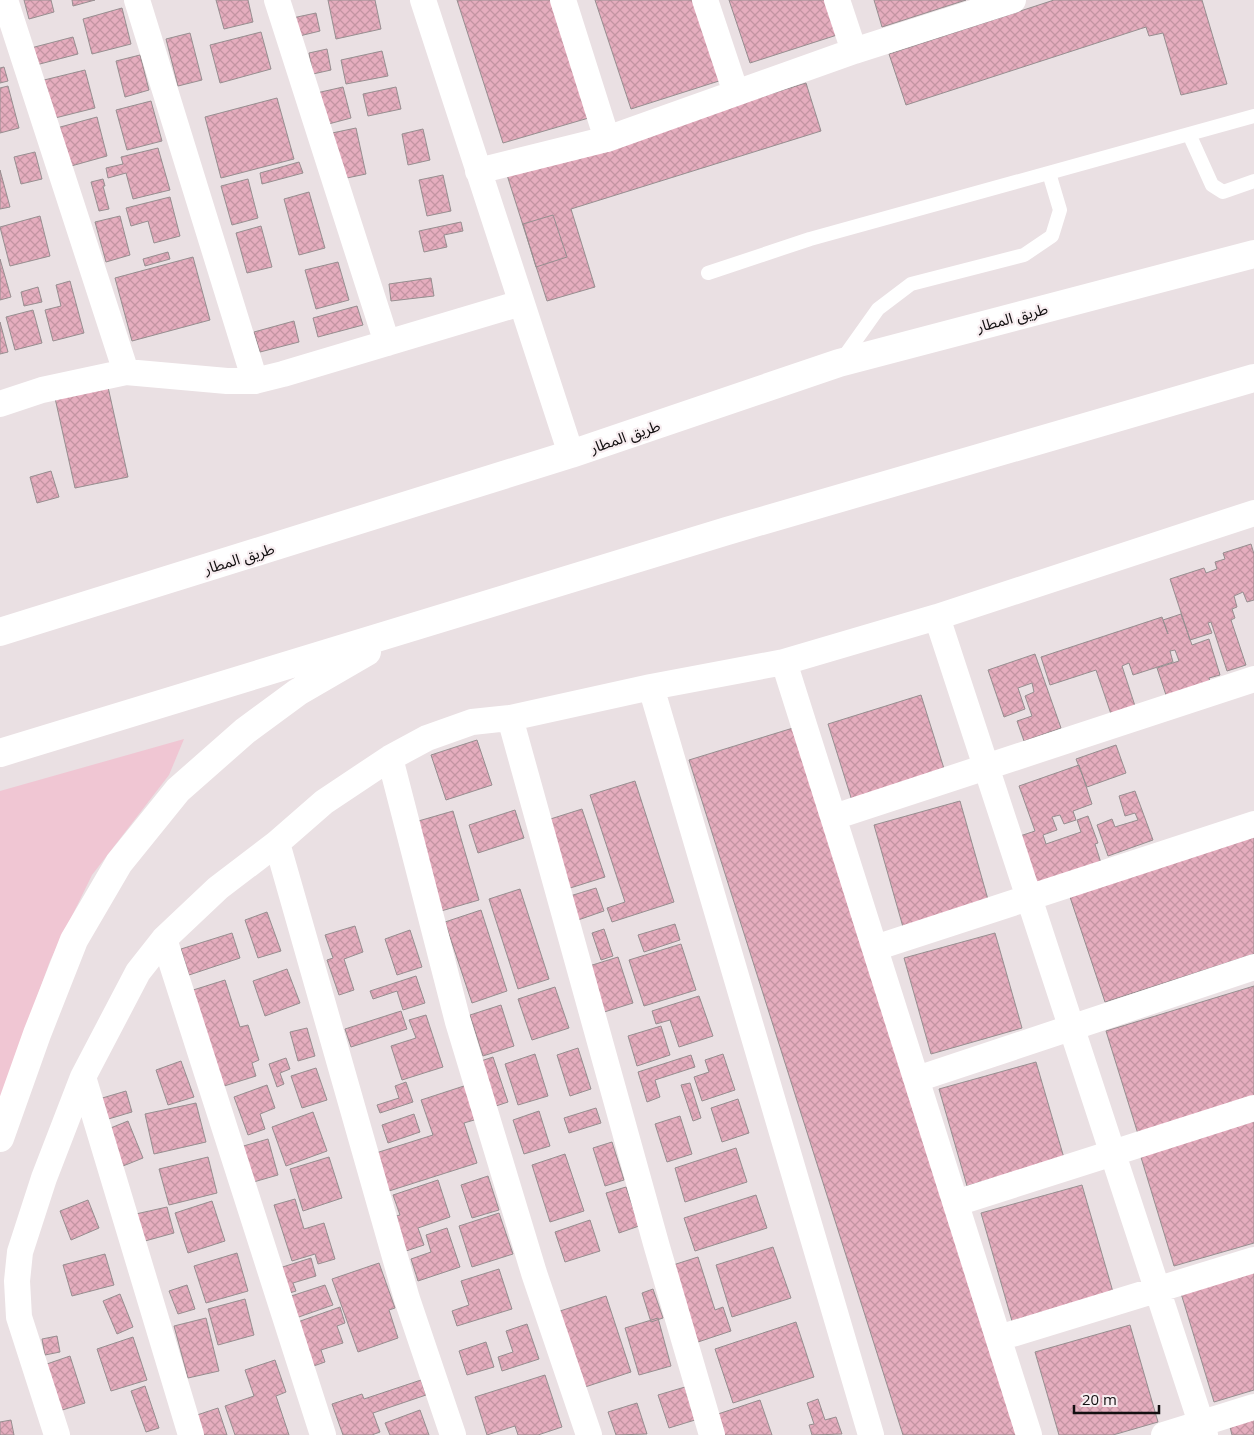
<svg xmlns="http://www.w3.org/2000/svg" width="1254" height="1435" font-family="'Open Sans','Noto Sans Arabic',sans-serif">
  <defs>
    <pattern id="building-cross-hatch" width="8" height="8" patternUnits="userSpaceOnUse" patternTransform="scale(1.25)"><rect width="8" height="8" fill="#e5adbe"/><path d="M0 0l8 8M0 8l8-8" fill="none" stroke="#c394a2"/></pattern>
  </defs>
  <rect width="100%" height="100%" fill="#eae0e3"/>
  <path fill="#f0c6d3" d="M184,739L169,775L92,875L50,961L0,1099V791Z"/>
  <path fill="url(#building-cross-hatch)" stroke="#978e90" d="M24,0H51L54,12L29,19Z
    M72,0H95L73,6Z
    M216,0H248L253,22L224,29Z
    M328,0H375L381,29L336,39Z
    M457,0H554L592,117L503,143Z
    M595,0H696L722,80L631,109Z
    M729,0H826L837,35L750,63Z
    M874,0H966L882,27Z
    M1054,0H1202L1227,84L1181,95L1163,33L1149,36L1146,27L906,105L889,54Z
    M122,8L131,44L92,54L83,19Z
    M316,13L320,31L287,39L283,20Z
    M261,32L271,69L220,83L210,45Z
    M190,33L202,80L178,86L166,39Z
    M73,37L78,54L36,65L31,48Z
    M327,49L331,70L313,74L309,53Z
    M382,51L388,76L346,84L341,60Z
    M140,55L149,90L125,97L116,61Z
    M4,67L8,81L0,83V68Z
    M85,70L95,108L51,119L40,81Z
    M806,83L821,131L571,209L595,287L547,301L507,175Z
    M8,86L19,128L0,133V88Z
    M343,87L351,118L321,126L312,94Z
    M396,87L401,109L368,116L363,94Z
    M277,98L294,159L221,178L205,117Z
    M151,101L162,141L127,150L116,110Z
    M97,117L107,156L64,168L53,129Z
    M356,128L366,174L323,183L313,137Z
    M423,129L430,160L408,165L402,134Z
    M158,148L170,190L133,199L126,173L108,178L106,168L123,164L121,157Z
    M35,152L42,179L21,184L14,157Z
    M299,162L303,173L262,184L260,173Z
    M0,170L10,207L0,209Z
    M443,175L451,211L427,216L419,180Z
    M103,179L105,186H103L109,209L99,211L91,182Z
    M248,179L258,218L232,225L221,186Z
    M309,192L325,248L299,255L284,199Z
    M170,197L180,236L154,243L148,221L131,226L126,208Z
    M553,215L567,257L536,267L523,224Z
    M40,216L50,256L10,266L0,227Z
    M120,216L130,255L106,262L95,222Z
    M461,222L463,231L444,235L447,247L424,252L419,231Z
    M261,226L272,267L247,273L236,233Z
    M168,252L170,259L145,266L143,259Z
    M193,257L210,320L132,341L115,278Z
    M0,259L11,297L0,300Z
    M338,262L349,300L316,309L305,270Z
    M431,278L434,296L391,301L389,284Z
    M70,281L84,333L53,341L45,310L61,306L56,285Z
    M38,287L42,302L24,306L21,292Z
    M357,306L363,325L318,337L313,318Z
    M33,310L42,343L15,350L6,317Z
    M294,321L299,342L260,352L254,332Z
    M0,322L8,352L0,354Z
    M108,387L128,477L75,488L55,398Z
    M51,471L59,497L37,503L30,477Z
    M1251,544L1254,554V600L1247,602L1243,592L1234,596L1237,607L1232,609L1235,618L1231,620L1246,665L1227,671L1211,622L1208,623L1212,633L1190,640L1170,579L1204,568L1206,573L1217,569L1215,562L1225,559L1223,553Z
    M1181,614L1192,645L1209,639L1220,675L1209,678L1212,687L1168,701L1157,668L1179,661L1175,650L1170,651L1173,662L1133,675L1129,663L1122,666L1136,709L1112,717L1096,670L1050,685L1041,657L1162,617L1168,634L1163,620Z
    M1035,654L1061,728L1024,741L1017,721L1032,716L1025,696L1034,692L1032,683L1018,688L1025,709L1004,717L988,670Z
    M921,695L946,775L853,804L828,724Z
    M793,728L1018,1435H903L689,760Z
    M477,740L492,785L446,800L431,755Z
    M1116,745L1126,773L1087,787L1076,759Z
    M1079,765L1092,804L1073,811L1076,820L1064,824L1060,815L1052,817L1057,830L1043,835L1046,844L1081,832L1077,820L1088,816L1098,843L1095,844L1101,863L1034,886L1017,837L1035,831L1019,786Z
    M635,781L674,902L612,922L607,908L625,902L590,795Z
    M1135,791L1153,840L1108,856L1097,825L1112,819L1115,827L1138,820L1135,813L1125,816L1119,796Z
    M960,801L989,903L903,927L874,825Z
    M582,809L605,877L564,890L541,822Z
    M515,810L524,838L478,853L469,825Z
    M453,811L479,900L441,911L415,822Z
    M1254,834V954L1105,1002L1069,894Z
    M596,888L604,911L578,920L570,896Z
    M520,889L549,979L518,989L489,899Z
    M481,910L507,991L472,1003L445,922Z
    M267,912L281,951L258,958L245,920Z
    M675,924L680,940L644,952L638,935Z
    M355,926L363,952L344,959L354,990L339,995L327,960L333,958L325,935Z
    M604,929L613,956L601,960L592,933Z
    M410,930L422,967L397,975L385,939Z
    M232,933L240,958L189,975L181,949Z
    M995,933L1022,1028L931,1054L904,958Z
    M681,944L696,990L644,1006L629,960Z
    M618,957L633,1003L585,1018L570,972Z
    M287,969L300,1003L265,1016L253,981Z
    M416,976L425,1003L403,1010L397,991L373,999L370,991Z
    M225,980L240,1027L248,1025L259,1060L252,1063L256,1076L221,1087L190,991Z
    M1254,986V1098L1138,1134L1106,1031Z
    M555,987L569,1028L532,1040L518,999Z
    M699,996L713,1036L679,1047L670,1020L656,1024L652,1011Z
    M501,1005L514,1046L483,1056L470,1015Z
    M401,1011L407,1029L351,1047L345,1029Z
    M426,1015L443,1067L402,1080L391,1046L416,1038L409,1020Z
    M661,1026L670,1055L637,1066L628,1036Z
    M307,1028L315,1056L298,1061L290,1032Z
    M578,1048L591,1089L570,1096L557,1055Z
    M535,1054L548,1096L518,1105L505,1064Z
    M723,1054L735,1090L702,1101L694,1077L709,1072L705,1060Z
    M691,1055L695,1067L655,1080L660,1097L647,1102L638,1072Z
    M493,1057L508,1102L490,1108L475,1063Z
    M286,1058L290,1069L280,1073L284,1084L277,1087L269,1064Z
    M181,1061L194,1097L168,1105L156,1070Z
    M1036,1062L1064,1158L967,1186L939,1089Z
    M316,1068L327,1100L302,1108L291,1076Z
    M406,1082L413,1102L380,1113L377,1105L399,1098L395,1086Z
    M690,1083L701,1118L693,1121L681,1085Z
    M470,1084L481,1118L464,1123L477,1163L389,1191L376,1153L433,1135L421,1100Z
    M267,1085L275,1108L260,1114L265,1129L248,1135L234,1097Z
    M126,1091L132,1112L105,1120L99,1099Z
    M738,1099L749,1133L722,1142L711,1108Z
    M196,1103L206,1142L154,1154L145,1114Z
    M596,1108L601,1123L569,1133L564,1118Z
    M539,1111L550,1146L524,1154L513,1120Z
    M313,1112L327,1151L286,1166L272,1127Z
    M414,1114L420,1132L388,1143L382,1125Z
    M680,1116L692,1154L667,1162L655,1124Z
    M128,1121L143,1158L108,1172L93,1135Z
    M1254,1121V1243L1174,1266L1140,1154Z
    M268,1139L278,1175L250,1183L240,1147Z
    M612,1142L624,1180L605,1186L593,1148Z
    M736,1148L747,1182L685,1202L675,1168Z
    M565,1154L584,1211L550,1222L532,1165Z
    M208,1157L217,1193L169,1205L159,1169Z
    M329,1157L342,1198L303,1211L290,1169Z
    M488,1176L499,1210L472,1218L461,1185Z
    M438,1180L450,1217L418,1228L424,1245L400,1253L389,1218L400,1215L393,1195Z
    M1082,1185L1113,1292L1012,1321L981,1213Z
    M626,1187L639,1226L619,1233L606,1193Z
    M756,1195L767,1228L695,1251L684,1218Z
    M295,1199L304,1229L324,1223L335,1259L318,1264L315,1254L292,1261L274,1205Z
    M88,1200L99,1228L71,1240L60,1211Z
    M212,1201L225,1241L188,1253L175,1213Z
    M167,1207L174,1233L134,1244L127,1216Z
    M499,1213L513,1254L472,1267L459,1226Z
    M590,1220L600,1251L565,1262L555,1232Z
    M447,1228L460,1267L418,1281L411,1259L431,1252L426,1235Z
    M773,1247L791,1298L732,1317L716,1265Z
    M237,1253L248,1291L206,1303L194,1266Z
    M105,1254L114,1285L72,1296L63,1265Z
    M698,1257L715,1310L723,1307L731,1331L695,1343L670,1266Z
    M311,1258L316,1276L293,1283L296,1291L280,1296L273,1270Z
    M379,1263L395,1308L389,1310L398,1338L358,1352L332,1279Z
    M1254,1268V1390L1214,1402L1180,1290Z
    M499,1269L512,1309L457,1326L452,1311L469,1305L461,1281Z
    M187,1285L195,1309L178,1314L169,1291Z
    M325,1285L333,1305L293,1319L285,1298Z
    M653,1289L663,1318L651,1322L642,1293Z
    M120,1294L133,1327L117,1334L103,1301Z
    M606,1296L631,1372L582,1388L557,1312Z
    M245,1299L254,1335L218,1345L208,1309Z
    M340,1307L345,1323L337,1326L343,1343L321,1350L325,1362L308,1368L292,1324Z
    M206,1318L219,1371L188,1378L174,1326Z
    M658,1318L671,1366L639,1375L625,1328Z
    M796,1322L814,1377L733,1403L715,1349Z
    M527,1324L539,1359L502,1371L498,1357L513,1352L506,1331Z
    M1130,1325L1158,1422L1113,1435H1059L1035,1352Z
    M57,1336L60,1352L45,1355L42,1339Z
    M133,1337L147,1380L111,1391L97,1349Z
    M486,1342L494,1367L467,1375L459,1351Z
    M70,1356L85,1403L59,1411L44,1365Z
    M275,1360L286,1392L276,1396L289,1435H235L225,1406L254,1396L245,1370Z
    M545,1375L562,1427L538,1435H518L515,1426L487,1435L475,1397Z
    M421,1380L426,1395L373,1413L380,1432L372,1435H343L332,1404L362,1394L364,1399Z
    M145,1386L159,1428L146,1432L131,1391Z
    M685,1387L695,1420L669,1428L658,1395Z
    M818,1399L825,1420L836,1417L842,1434L812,1435L809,1425L814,1424L807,1403Z
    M760,1400L772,1435H718L712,1416Z
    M637,1403L647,1434L616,1435L608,1412Z
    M218,1408L227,1435H193L188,1418Z
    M420,1410L429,1435H390L385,1423Z
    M1254,1416V1435H1232L1229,1423Z
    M11,1420L14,1435H0V1422Z"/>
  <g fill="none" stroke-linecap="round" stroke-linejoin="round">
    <path stroke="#fff" stroke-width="14" d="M1189,134L1212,185L1223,192L1254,181
      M708,273L810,239L1254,116
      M841,361L878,309L911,284L1024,255L1052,236L1060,210L1049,173"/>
    <path stroke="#fff" stroke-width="26" d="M5,0L126,372
      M137,0L255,381
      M277,0L387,343
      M423,0L571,454
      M563,0L607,139
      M705,0L736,93
      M837,0L854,51
      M478,171L607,139L854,51L1013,0
      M0,404L42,390L126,372L227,381H255L283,374L521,303
      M937,617L1205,1435
      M784,662L1029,1435
      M651,687L871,1435
      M510,718L657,1247L712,1435
      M390,758L458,1022L534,1273L589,1435
      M834,817L1254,679
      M277,843L407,1299L453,1435
      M164,939L323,1435
      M875,948L1254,824
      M83,1077L191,1435
      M917,1079L1254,967
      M956,1203L1254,1108
      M999,1338L1254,1260
      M57,1435L19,1317L17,1281L20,1252L44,1178L83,1077L138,972L164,939L218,888L277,843L324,802L390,758L427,738L472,722L510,718L651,687L784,662L937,617L1254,513
      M1164,1435L1254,1407"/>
    <path stroke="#fff" stroke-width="28" d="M0,632L571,454L839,363L1254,254
      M0,753L727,531L1254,378
      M0,1138L37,1034L74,940L119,863L178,790L245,731L298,692L367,652"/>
  </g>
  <g text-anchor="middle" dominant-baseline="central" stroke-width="4.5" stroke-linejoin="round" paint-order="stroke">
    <g font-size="15" fill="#120f10" stroke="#f7edf0">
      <text transform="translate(1012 317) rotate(-15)">طريق المطار</text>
      <text transform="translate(625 436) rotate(-19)">طريق المطار</text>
      <text transform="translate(239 558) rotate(-17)">طريق المطار</text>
    </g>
  </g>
  <path d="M1074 1405v8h85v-8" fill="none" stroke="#120f10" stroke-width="2.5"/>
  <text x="1082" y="1405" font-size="15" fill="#120f10" stroke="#f7edf0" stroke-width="4" paint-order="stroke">20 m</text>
</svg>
